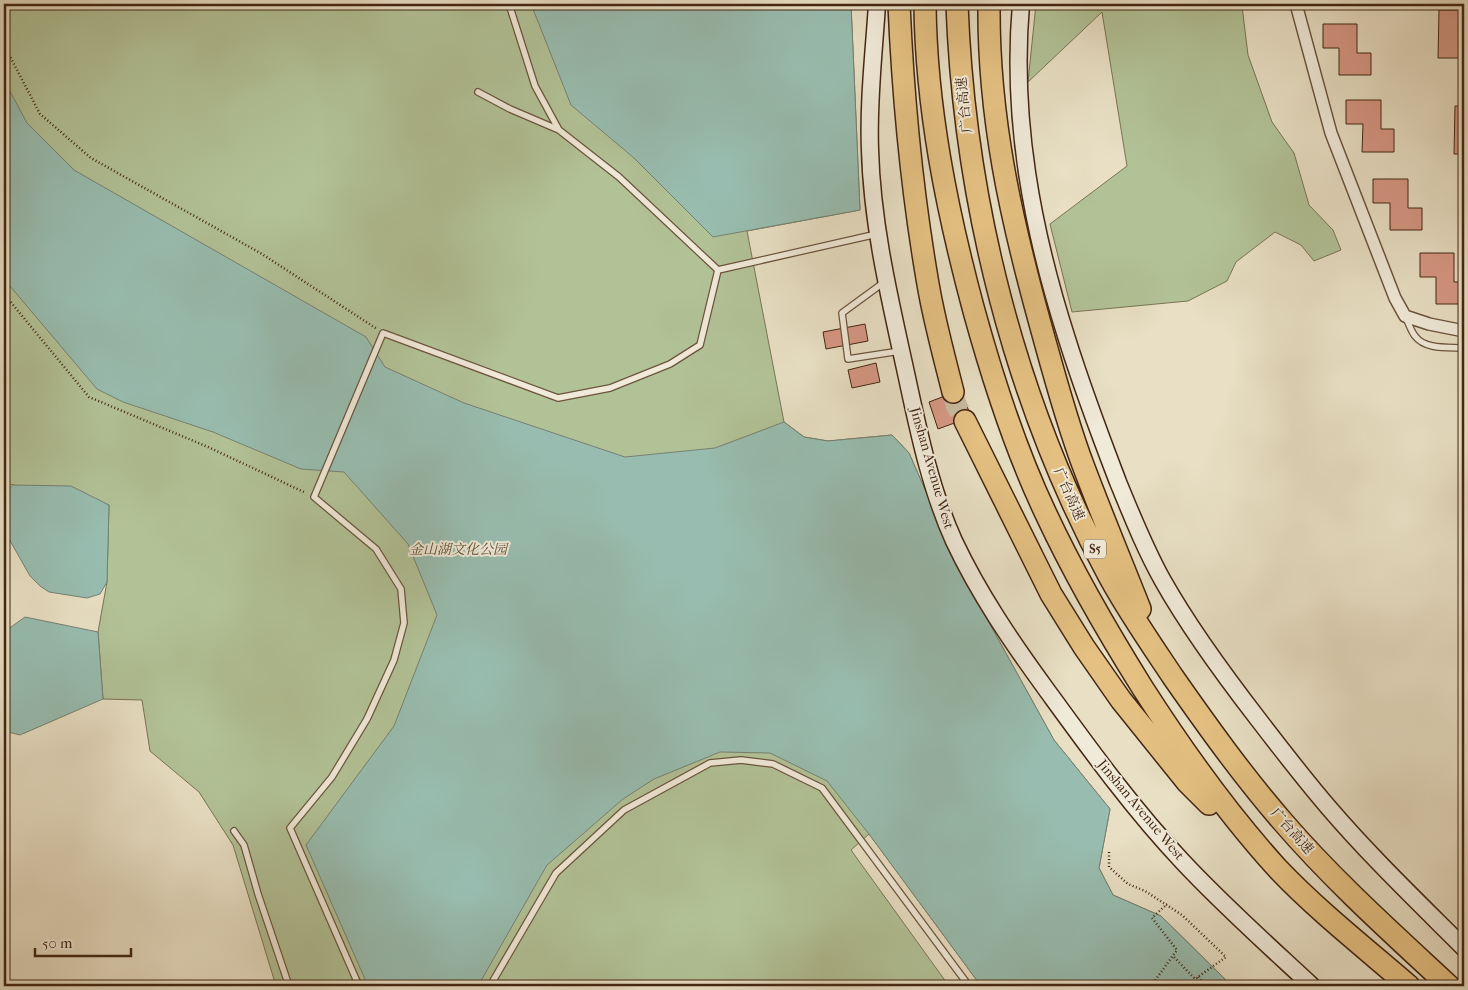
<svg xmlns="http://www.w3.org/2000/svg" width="1468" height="990" font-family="'IM FELL French Canon','Noto Serif SC',serif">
  <rect width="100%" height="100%" fill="#e8dfc4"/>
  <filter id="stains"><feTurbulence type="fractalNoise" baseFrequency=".004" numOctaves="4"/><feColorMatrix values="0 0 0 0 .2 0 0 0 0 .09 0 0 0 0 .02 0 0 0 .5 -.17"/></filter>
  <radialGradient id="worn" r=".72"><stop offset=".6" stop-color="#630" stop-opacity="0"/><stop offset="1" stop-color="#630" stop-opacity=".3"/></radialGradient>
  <path fill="#b2c297" stroke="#7a7454" d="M4,4H851L860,210L747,231L784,422L804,437L828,441L892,435L909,453L962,574L1054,740L1110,809L1099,868L1113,895L1161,916L1232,986H981L869,834L851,850L949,986H276L233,845L199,792L150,751L142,700L103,699L98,632L107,582L109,505L4,483Z
    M1036,4H1244L1242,6L1248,55L1272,122L1294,153L1309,205L1333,230L1341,250L1314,261L1301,245L1275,232L1236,262L1227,281L1188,301L1072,312L1050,224L1127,166L1102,12L1028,82Z"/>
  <path fill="#98bdb0" stroke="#768171" d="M531,4H851L860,210L713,237L634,158L571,105Z
    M4,80L27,123L74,170L366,337L385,367L464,403L625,457L715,448L784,422L804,437L828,441L892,435L909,453L962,574L1054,740L1110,809L1099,868L1113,895L1161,916L1232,986H981L869,834L827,781L770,753L720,752L654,779L623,799L547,865L478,986H368L306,845L394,726L437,615L408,544L344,472L301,469L213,432L123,402L97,389L4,279Z
    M13,485L71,486L109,505L107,582L100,594L87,598L49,592L40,586L30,576L4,530V492Z
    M25,617L98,632L103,699L20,735L8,732L4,723V632Z"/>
  <path fill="#d69784" stroke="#432612" d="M1439,10H1464V58H1438Z
    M1323,24H1357V53H1371V75H1339V48H1323Z
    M1346,100H1381V129H1394V152H1362L1363,124H1346Z
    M1455,106H1464V154H1454Z
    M1373,179H1408V208H1422V230H1390V203H1373Z
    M1420,253H1454V282H1464V304H1436V277H1420Z
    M865,324L868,341L826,349L823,332Z
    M876,363L880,382L852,388L848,370Z
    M961,390L971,417L938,429L929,402Z"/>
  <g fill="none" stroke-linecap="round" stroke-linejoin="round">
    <path stroke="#c7baa0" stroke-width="21" stroke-dasharray="21 11" stroke-linecap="butt" d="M953,392L956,405L965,421"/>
    <defs>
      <path id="service" d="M478,92L510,109L559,130
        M718,270L877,234
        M883,283L842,313L848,359L900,351
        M1406,318C1409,324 1411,331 1415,336C1425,350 1449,347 1464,348
        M234,831L244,845L258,894L289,986
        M359,986L290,828L332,777L367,719L394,660L404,623L401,589L376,549L314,497L383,333L558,398L610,388L670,364L700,345L718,270L619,177L559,130L535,86L509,4
        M490,986L556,873L624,810L710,763L741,760L773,764L822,788L969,986"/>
      <path id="minor" d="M1296,4L1331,133L1395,298L1405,316L1429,324L1464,331"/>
      <path id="secondary" d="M877,4C874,52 868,102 870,150C872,225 890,300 906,373C918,429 930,488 954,541C979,594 1011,641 1046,689C1089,748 1132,808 1182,861C1223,905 1268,945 1312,986
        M1021,4C1011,118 1032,230 1067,339C1082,387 1100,435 1118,482C1132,516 1145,549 1163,581C1190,629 1224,675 1258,719C1281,749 1304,779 1329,808C1371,857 1418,902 1464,948"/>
      <path id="motorway" d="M899,4C903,97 912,192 928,284C934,320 944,356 953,392
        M925,4C926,108 947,211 974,311C993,380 1015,449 1046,514C1074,574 1107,631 1142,687C1183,751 1227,813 1278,869C1318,911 1365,948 1409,986
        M957,4C964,200 1015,403 1109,576C1128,611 1151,644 1173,677C1208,727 1243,776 1283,822C1334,881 1392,933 1449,986
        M989,4C988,117 1011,219 1041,327C1054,374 1066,420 1083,465C1101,513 1121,561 1140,609
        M965,421L1051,594L1084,647L1121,700L1187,782L1209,804"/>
    </defs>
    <use href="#service" stroke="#6c543e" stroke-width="8"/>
    <use href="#minor" stroke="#6c543e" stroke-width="14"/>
    <use href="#secondary" stroke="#432612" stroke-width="19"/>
    <use href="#motorway" stroke="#432612" stroke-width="24"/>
    <path stroke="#432612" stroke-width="2.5" stroke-dasharray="1 2.5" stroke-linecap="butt" d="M4,45L40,114L91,158L262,254L377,329
      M4,294L89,397L208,447L306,493
      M1109,852V867L1128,884L1145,891L1182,915L1226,957L1195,979L1173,956
      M1198,977L1206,986
      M1151,986L1177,950L1152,918L1167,904"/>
    <use href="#service" stroke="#f0ead9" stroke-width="5.5"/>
    <use href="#minor" stroke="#f0ead9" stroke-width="11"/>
    <use href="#secondary" stroke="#f0ead9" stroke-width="16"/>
    <use href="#motorway" stroke="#e4c082" stroke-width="21"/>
  </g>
  <g text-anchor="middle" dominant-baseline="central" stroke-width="4" stroke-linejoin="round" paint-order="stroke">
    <rect fill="#f0ead9" stroke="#77614e" stroke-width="1" x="1084" y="539.5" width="22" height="19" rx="4"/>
    <g font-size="12" font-weight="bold" fill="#432612">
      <text x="1095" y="549">S5</text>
    </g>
    <g font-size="14" fill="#432612" stroke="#f0ead9">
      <text transform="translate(964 105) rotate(-96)">广台高速</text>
      <text transform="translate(932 468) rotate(74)">Jinshan Avenue West</text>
      <text transform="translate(1069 494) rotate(66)">广台高速</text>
      <text transform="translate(1141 810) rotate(50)">Jinshan Avenue West</text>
      <text transform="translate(1292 831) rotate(48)">广台高速</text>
    </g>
    <g font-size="14" font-style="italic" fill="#5f4d33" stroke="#f0ead9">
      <text x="458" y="549">金山湖文化公园</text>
    </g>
  </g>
  <rect width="1468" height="990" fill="none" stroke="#e8dfc4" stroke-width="20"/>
  <rect x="5" y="5" width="1458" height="980" fill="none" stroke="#432612" stroke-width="2.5"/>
  <rect x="10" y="10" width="1448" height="970" fill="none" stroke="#432612"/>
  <path d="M35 948v8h96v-8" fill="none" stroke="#432612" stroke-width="2.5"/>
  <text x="42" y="948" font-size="15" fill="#432612" stroke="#f0ead9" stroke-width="4" paint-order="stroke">50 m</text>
  <rect width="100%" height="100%" filter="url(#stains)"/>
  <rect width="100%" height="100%" fill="url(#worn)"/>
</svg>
